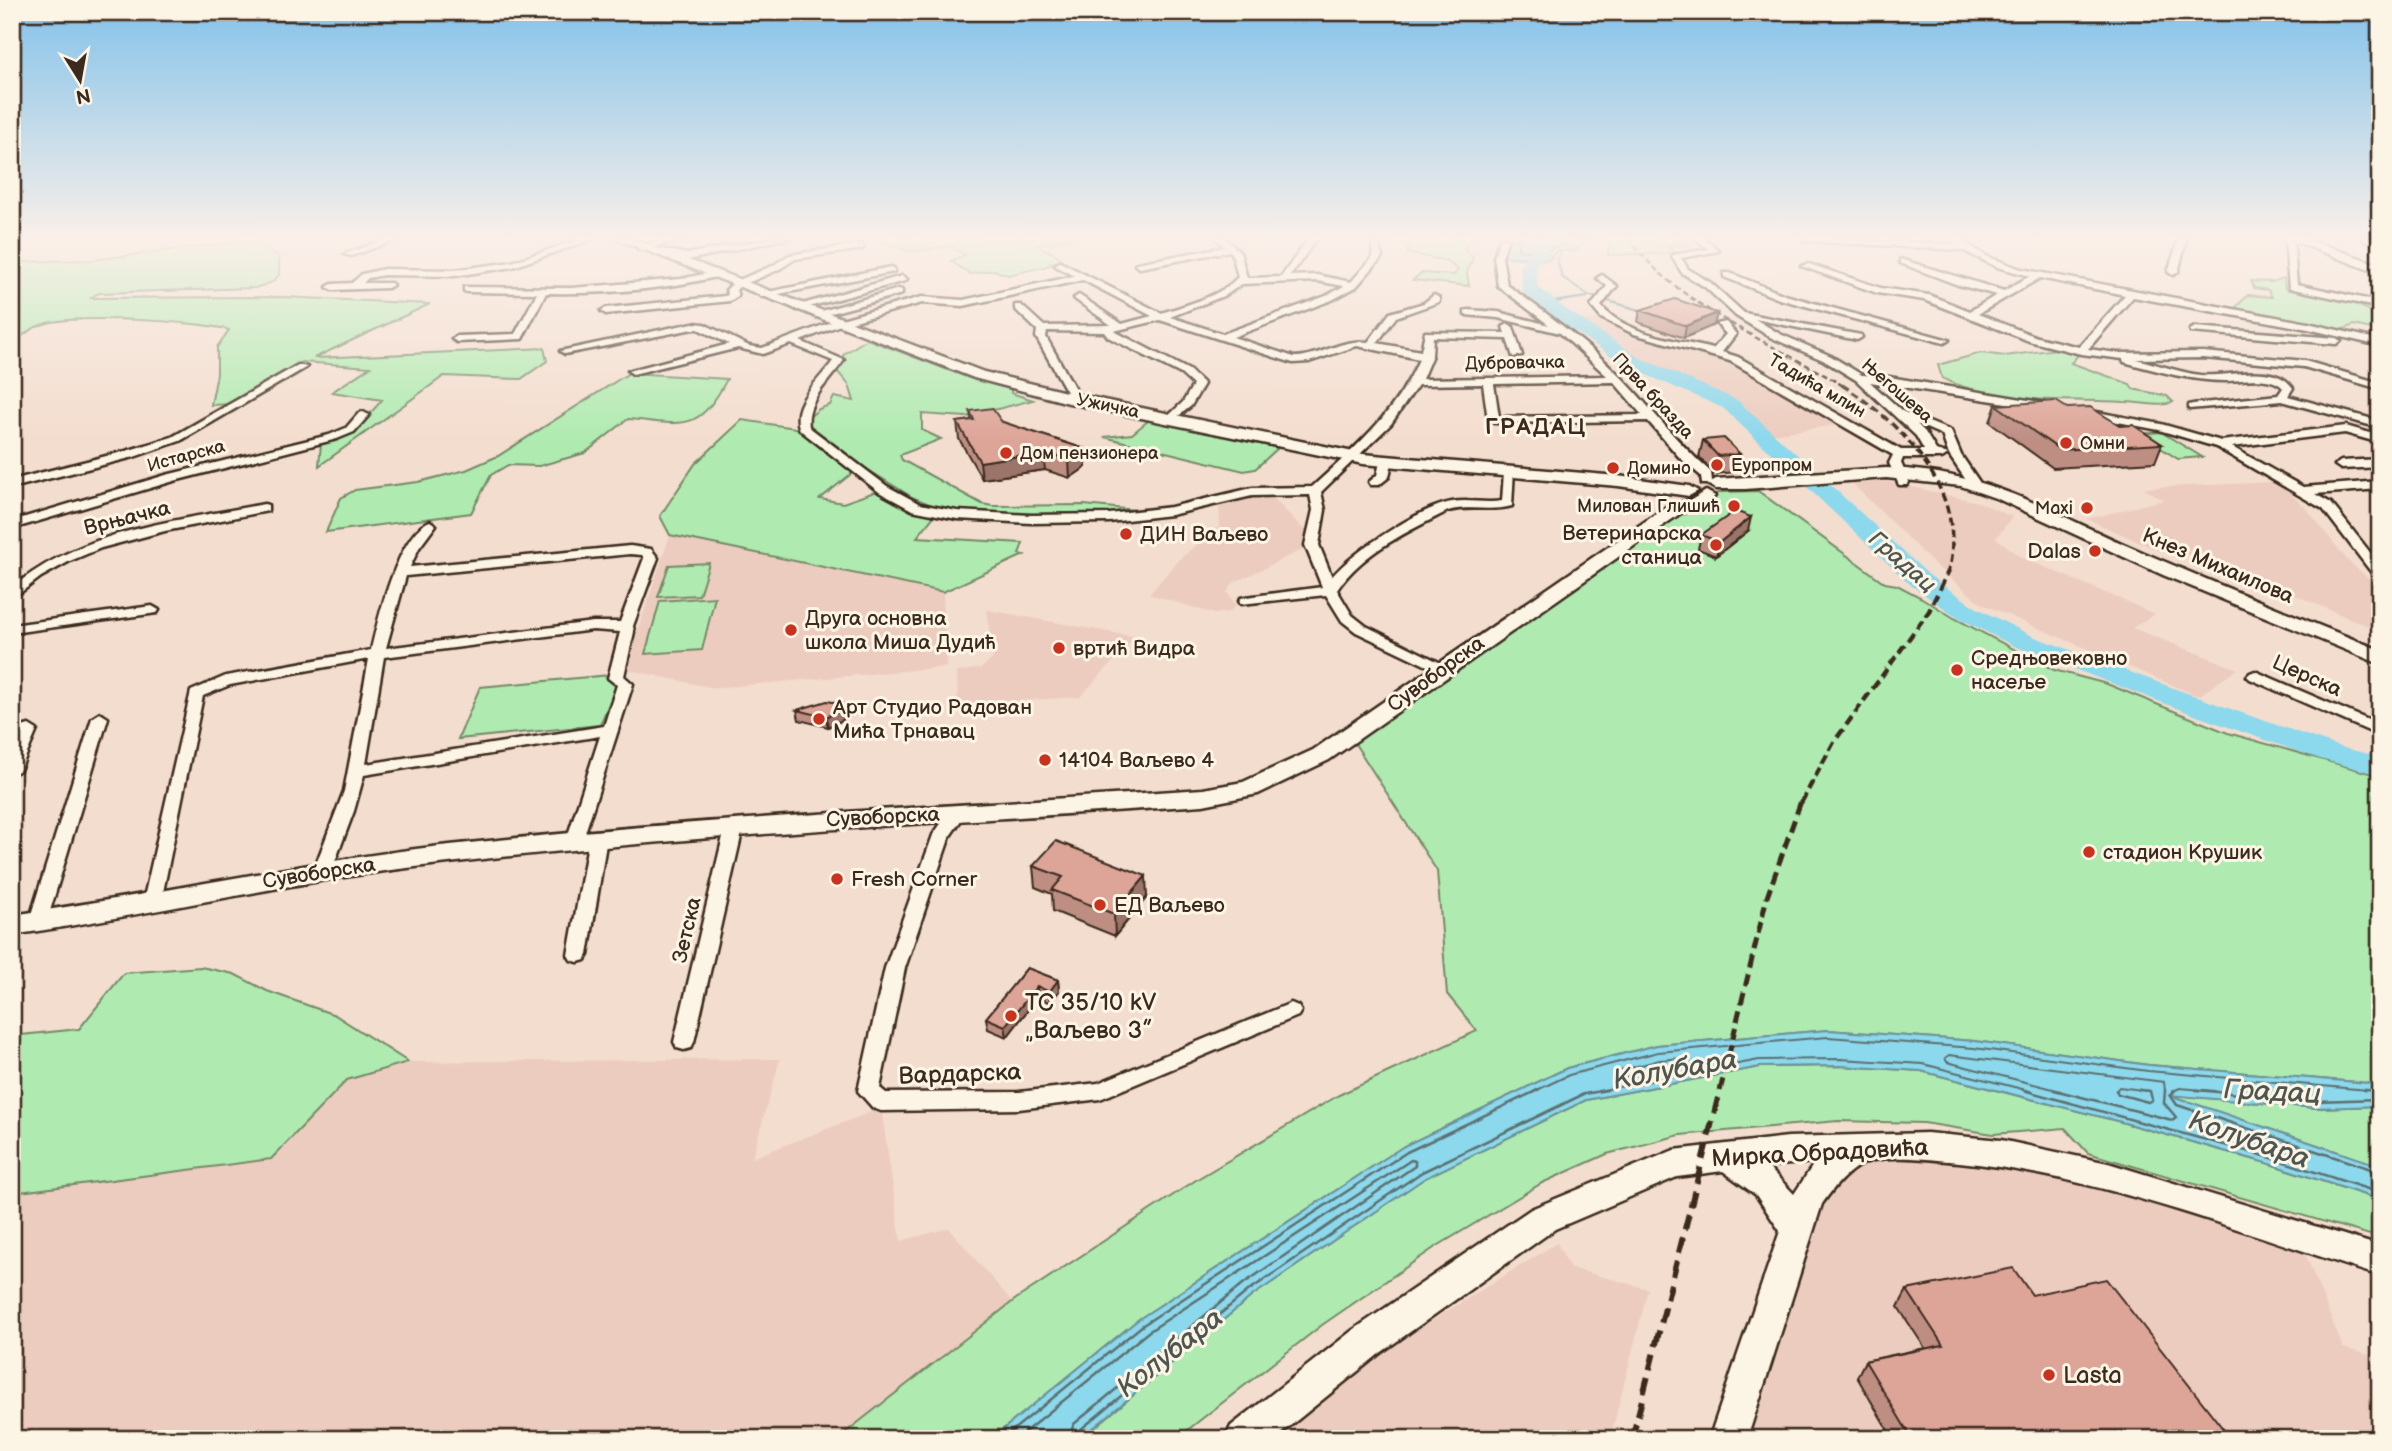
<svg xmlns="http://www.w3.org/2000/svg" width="2392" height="1451" font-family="'Balsamiq Sans',sans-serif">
  <rect width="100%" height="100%" fill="#f3ddce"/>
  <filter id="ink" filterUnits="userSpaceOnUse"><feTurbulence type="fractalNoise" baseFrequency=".0143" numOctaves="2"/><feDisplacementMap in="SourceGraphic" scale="14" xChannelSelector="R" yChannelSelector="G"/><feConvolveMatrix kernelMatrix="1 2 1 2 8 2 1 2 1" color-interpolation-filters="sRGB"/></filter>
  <g filter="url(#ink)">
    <path fill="#ecccbe" d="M1607,318L1641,332L1723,355L1845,424L1762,435L1722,398L1627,356L1579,321Z
      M1891,482L1981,503L2012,517L1996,538L2021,557L2155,614L2132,628L2238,669L2198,696L1982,604L1935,565L1852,483Z
      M2276,482L2305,507L2348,561L2380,588V631L2200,555L2167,554L2087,519L2163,500L2143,488Z
      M1273,491L1271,496L1313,539L1312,545L1233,583L1227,592L1236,606L1229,612L1215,614L1149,594L1182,557L1220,526L1219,499Z
      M670,535L943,592L946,667L714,688L625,669Z
      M987,610L1136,637L1080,697L958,704L957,672L981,668L993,659Z
      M780,1059L752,1158L881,1108L901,1241L949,1228L1017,1308L850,1439H12V1193L271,1159L347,1080L408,1062Z
      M1927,1146L2297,1233L2343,1348L2380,1358V1439H1728L1825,1173Z
      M1557,1243L1570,1268L1648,1289L1610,1439H1275L1386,1349Z"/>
    <path fill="#afebb0" stroke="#758a67" stroke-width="2" d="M875,238H1069L1071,239L1037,245L1060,257L1061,260L1050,263L1052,265L1008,275L993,270L970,274L951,261L965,255L950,246L909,252Z
      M1475,238L1464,248L1473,257L1467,273L1469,286L1413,280L1421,273L1454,275L1458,270L1447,261L1407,253L1409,247L1399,240L1378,239Z
      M1610,238H1675L1688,245L1667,246L1676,253L1608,255Z
      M252,240L279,257V275L273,282L255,288L99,293L90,298L283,297L430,304L314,358L544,348L547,361L521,379L444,376L319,466L321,443L353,433L382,400L332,392L370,367L302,362L233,404L211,405L217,374V347L229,330C198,321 74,314 44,324C33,327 20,337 12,345V331L15,328L12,327V262L93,260Z
      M2284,278L2285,289L2347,300L2380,316V331L2354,325L2339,331L2232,311L2248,295L2272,297L2268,290L2254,288L2251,281L2272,282Z
      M867,339L969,378L1011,389V393L1033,400L966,417L922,414V430L941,439L900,455L902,460L982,504L993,506L1084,505L1146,511L1093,516L966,514L939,508L912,497L867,469L807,423V419L819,409L830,405L834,397L854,401L849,385L837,371L844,354Z
      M2057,349L2079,354L2071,363L2130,384L2133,389L2167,396L2173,402C2158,408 2140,402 2124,402C2064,398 1997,406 1942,378L1938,365L1981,353L2005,356Z
      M629,373L727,379C698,434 684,424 628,419L585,453L539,466L508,465L491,475L471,513L326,532L341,498L355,490L418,482L466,470L498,456Z
      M742,420L802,429L856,470L820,499L843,503L883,489L934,516L917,537L1023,543L1019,554L1024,555L943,592L670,535L660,516L695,464Z
      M1149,420L1278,448L1255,469L1244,471L1104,437L1132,434Z
      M2161,432L2202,457L2178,459L2139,434Z
      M1758,491L1885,583L1897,585L1922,598L1954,618L2054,670L2107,684L2228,733L2380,776V1084L2149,1065L1975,1041L1828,1030L1657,1045L1567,1068L1404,1146L1139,1319L991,1439H837L1016,1299L1199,1178L1339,1095L1477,1031L1447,994L1437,871L1350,736L1675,509L1722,492Z
      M709,563L699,595L658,597L669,565Z
      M715,597L702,650L645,654L660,601Z
      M621,674L600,725L458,739L480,687Z
      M201,967L234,974L267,991L335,1015L408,1062L347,1080L271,1159L12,1193V1036L79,1029L124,973Z
      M1840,1066L1921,1071L2121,1122L2270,1164L2380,1200V1238L2088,1153L2065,1128L1993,1134L1924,1123L1838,1121L1680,1135L1607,1154L1542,1183L1434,1248L1322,1325L1176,1439H1081L1252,1296L1425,1178L1586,1100L1760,1067Z
      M2165,1094L2316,1108L2380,1106V1166Z"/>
    <path fill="#8cd8ec" stroke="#6c929a" stroke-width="2" d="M1518,238H1588L1576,251H1556L1549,260L1502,256L1508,243Z
      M1828,1030L1975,1041L2149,1065L2380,1084V1106L2316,1108L2169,1095L2380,1166V1200L2270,1164L2121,1122L1921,1071L1840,1066L1760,1067L1586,1100L1425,1178L1252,1296L1080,1439H991L1139,1319L1404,1146L1567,1068L1657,1045Z"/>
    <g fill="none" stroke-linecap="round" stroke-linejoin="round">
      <path stroke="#5b7070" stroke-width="2" d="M1518,238V250L1543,253C1555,243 1568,247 1579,238
        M1684,1058L1685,1065L1624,1077L1620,1074L1622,1070L1660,1060Z
        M1535,1091L1569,1075L1658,1052L1828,1037L1974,1048L2148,1071L2380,1091
        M1598,1091L1759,1060L1840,1059L1923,1064L2030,1091
        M2061,1091L1947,1062L1945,1058L1949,1055L2164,1082L2165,1091
        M2116,1091L2119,1087L2150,1091
        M2173,1091L2180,1088L2215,1091"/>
      <path stroke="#5b7070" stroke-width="2.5" d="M2023,1090L2272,1158L2380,1193
        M2054,1090L2172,1120L2176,1117L2164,1103L2165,1090
        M2116,1090L2118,1094L2148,1102L2152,1100L2150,1091L2139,1090
        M2175,1090L2171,1096L2177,1105L2380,1172
        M2196,1090L2316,1101L2380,1099
        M2363,1090L2380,1091
        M1002,1439L1143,1325L1407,1152L1538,1090
        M1016,1439L1148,1332L1411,1160L1415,1161V1166L1243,1284L1074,1424L1068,1439
        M1077,1439L1080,1430L1248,1291L1422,1172L1584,1094L1607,1090"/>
      <path stroke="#6c929a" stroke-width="2.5" d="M1560,253L1557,259L1562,277L1589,296
        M1591,296L1643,311
        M1547,303L1587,297"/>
      <path fill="#8cd8ec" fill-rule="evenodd" d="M1540,238H1556L1536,266L1537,286L1564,308L1640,358L1737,400L1930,576L1975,607L2032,636L2225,707L2340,747L2380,757V775L2320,759L2205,719L2014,646L1957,617L1912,586L1723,408L1626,366L1552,316L1523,292L1520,266Z"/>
      <defs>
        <path id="street" d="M390,238H403L351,256L344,254Z
          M583,238H596L513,267L454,276L384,275L368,278L363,283H391L393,285L388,288L332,290L327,287L332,284L352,283L362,274L384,269L454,270L512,262Z
          M672,238H689L640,250L636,247Z
          M772,238H789L687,260L657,252L661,249L687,254Z
          M1216,238H1225L1240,252L1247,278L1281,277L1309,238H1317L1290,276L1317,275L1351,282L1373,257L1372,244H1378L1382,257L1356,287L1332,300L1233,337L1294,357C1320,357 1342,338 1368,342L1390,313L1424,303L1434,295L1439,298V302L1396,317L1377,343L1421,351L1425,332L1505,333L1503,327L1508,324L1513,327L1522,355L1513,357L1507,339L1433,337L1432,355L1422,379L1607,376L1560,333L1498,318L1465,315V311L1468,310L1498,312L1549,325L1498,286L1494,257L1500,238H1508L1502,257L1507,285C1547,314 1587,342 1622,378C1652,409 1678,444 1711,472L1712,481L1710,484H1702L1701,476L1680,458L1648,421L1494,423L1488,420L1483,384L1418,385L1391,424L1321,492L1325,510L1319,545L1332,577C1352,552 1421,507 1452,502C1469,499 1485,504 1502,501L1504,472L1506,469H1514L1512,506C1491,512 1469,505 1448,511C1409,531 1362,552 1337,590L1352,615L1366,626L1447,666L1449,669L1447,672L1442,673L1356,632L1342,621L1326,595L1241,604L1239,601L1241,598L1246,597L1322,587L1305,545L1313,510L1310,495L1252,496L1171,515L1109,522L1031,523L957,519L912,510L879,492L800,430C789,404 819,381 833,361L791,344L763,354L738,348L633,374L628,371L729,344L698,329H693L565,354L560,351L693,323L704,324L749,346L762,348L834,321L922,297L963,300L1075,276L1057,267L1055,265L1060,262L1161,313C1186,305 1220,297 1238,277L1232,253L1230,251L1140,268L1135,265L1137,263L1225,247ZM1083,280L1152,316L1122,324L1079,295L1074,298L1076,300L1111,325L1044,326L1021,305H1015V309L1037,330L1036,337L1067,392L1064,398L1069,401L1073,400L1077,392L1046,337L1047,331L1104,332L1108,337L1181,374L1193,385L1183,402L1165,419L1171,422L1191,406L1204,384L1189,370L1114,331L1160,320L1293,363L1309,362L1357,346L1419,359C1397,412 1355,448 1312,487L1252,488L1171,507L1109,514L1031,515L957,511L920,504L887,486L809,427C805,400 831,380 844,360L800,341L840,325L922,303L963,306ZM1317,281L1344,286L1326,296L1223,334L1170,317L1226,295L1242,284ZM1614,382L1642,415L1499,417L1494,384Z
          M1695,238H1704L1719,251L1681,258L1688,269L1711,283L1744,313L1861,335L1862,337L1857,340L1755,319L1780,334L1831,356L1862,375L1883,376L2046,403L2052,406L2046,409L1870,382L1902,411L1951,431L1961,455L1980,483L1978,486H1970L1949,455L1942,435L1917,424L1925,432L1936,450L1948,454L1942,458H1903L1901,463L1909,482L1907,485H1899L1889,463L1893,455L1730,361L1634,334L1601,318L1591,306L1607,286L1597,278L1602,275L1617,286L1601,306C1626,335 1678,340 1713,349L1726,334L1717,324L1726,322L1736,334L1722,352L1738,357L1901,450H1924L1916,436L1856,380L1823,360L1772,338L1736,316L1705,287L1682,273L1672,257L1673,255L1708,249Z
          M1801,238L1955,244L1949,238H1958L1986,256L2021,269L2308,323L2380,340V346L2308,329L2133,297L2088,349L2117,353L2203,352L2305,361L2380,383V389L2304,367L2203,358L2136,359C2157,364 2179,372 2200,375C2227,378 2275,361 2293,388L2288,396L2380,421V428L2282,401L2189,409V405L2193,404L2278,395L2283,388C2271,374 2242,381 2225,381C2191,381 2158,371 2124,362L2123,359L2081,354L2029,341L1924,300L1877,293L1801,266L1809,264L1881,288L1929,295L1970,311L1997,295L1958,285L1900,263V259L2004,291L2030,276L1997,267L1962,250L1805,241ZM2040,278L2125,295L2079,347L2037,337L1978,314Z
          M2179,238H2187L2178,272L2173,275L2168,272Z
          M2285,238H2293L2297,284L2380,302V308L2289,288Z
          M2363,238L2380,239V245L2364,240Z
          M860,244L863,245V249L795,259L778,270L740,286L736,290L738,296L730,301L606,314L601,311L606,308L725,296L728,295L726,290L734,282L772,266L789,255Z
          M891,267L894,268V272L763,297L758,294Z
          M713,272L718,275L716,277C662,290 602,294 546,293L522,339L457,342L452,339L457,336L515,334L537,293L467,292L464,291V287L571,288L681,279Z
          M1724,273H1730L1785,295L1949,340L1944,343L1779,299L1724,277Z
          M902,276L907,279L905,281L797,310L792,307Z
          M899,289L902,290V294L816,317L811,314Z
          M2195,327L2336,338L2341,341L2336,344L2191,332L2190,330Z
          M298,365L307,367L180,441L134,457L12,488V480L126,451L172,437Z
          M2086,410L2161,424L2221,441L2346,426L2380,436V443L2345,433L2232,447L2303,487L2380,481V489L2315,494L2331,503L2380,565V578L2375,577L2323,509L2216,447L2159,430L2082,415L2080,413Z
          M363,412L369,415L354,432L337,439L174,481L12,529V521L166,475L329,435L346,428L359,413Z
          M1386,458L1392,462L1389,477L1379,485H1371L1369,482L1377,475L1380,462Z
          M2380,459V467L2341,469L2335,465L2341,461Z
          M264,504L268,505V511L165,531L101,548L70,561L41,577L12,599V588C82,529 177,521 264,504Z
          M430,521L436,525L419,548L410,567L630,546L651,549L658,558L633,626L634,632L624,676L633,684L581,845H569L566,841L600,736L364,775L354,811L331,872L328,876H316L313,872L344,791L369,659L230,685L203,696L161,902L158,907H146L143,902L191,691L226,676L371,650C378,620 398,533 430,521ZM630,554L642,555L644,558L620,622H593L386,648L406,576ZM593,630L620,632L608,678L617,685L604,726L366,764L384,657Z
          M152,606L159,610L157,613L12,633V625Z
          M2255,671L2380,725V736L2250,679L2247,676L2250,673Z
          M100,713L108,718L47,921L45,926H31L29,921L92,718Z
          M29,725L37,730L20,770L12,775V750L17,738L12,740V730Z
          M957,807L966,813L950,836L905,968L880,1088L886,1093L1019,1092L1098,1083L1284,1006L1291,1003L1298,1006L1301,1011L1298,1016L1100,1099L1019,1109L881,1111L873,1108L858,1091L885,968L933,835L951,809Z
          M734,822L743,828L694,1042L691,1048L684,1050L677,1048L674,1042L725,828Z
          M598,832L604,834L607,838L588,955L585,960L578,962L571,960L568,955L589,838L592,834Z"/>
        <path id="secondary" d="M614,238H631L984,372L1070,393L1363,454L1618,476L1689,486L1698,491L1689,496L1618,486L1363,464L1069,403L974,378Z
          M2286,238H2304L2380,265V274Z
          M1886,468C1991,471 2049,513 2142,552C2221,586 2301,618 2380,650V664L2163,575L1998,499L1961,486L1886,478L1745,489H1716L1707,484L1716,479Z
          M1706,491L1715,496L1703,508L1681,513L1329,760L1258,794L1203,805C949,823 693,834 440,864C296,880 155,914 12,935V915C155,895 297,863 440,846C694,818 949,807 1203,789L1243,782L1313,750L1669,505L1691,500Z
          M1927,1133L2001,1140L2108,1163L2380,1246V1276C2244,1233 2101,1176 1959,1162C1932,1160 1901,1155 1874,1160C1852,1164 1834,1187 1822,1204L1747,1439H1709L1780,1231L1756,1195L1723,1171L1677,1177L1555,1229L1379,1354L1274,1439H1225L1231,1426L1353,1330L1531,1209L1674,1150L1788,1137ZM1815,1162L1794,1194L1767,1166Z"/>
      </defs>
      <use href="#street" stroke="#3b2a1e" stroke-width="5"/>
      <use href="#secondary" stroke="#3b2a1e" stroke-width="5"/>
      <use href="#street" fill="#fcf5e5" fill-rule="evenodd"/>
      <use href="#secondary" fill="#fcf5e5" fill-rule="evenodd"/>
      <path stroke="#3b2a1e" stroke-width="2.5" stroke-dasharray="6 3.5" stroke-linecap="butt" d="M1629,238C1676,306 1775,344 1845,387"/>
      <path stroke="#3b2a1e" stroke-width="3.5" stroke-dasharray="8 4.5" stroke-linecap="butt" d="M1842,385C1903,424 1969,493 1948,572"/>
      <path stroke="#3b2a1e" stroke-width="4.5" stroke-dasharray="10 5" stroke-linecap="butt" d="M1801,803L1834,742L1929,611L1949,570"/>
      <path stroke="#3b2a1e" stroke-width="5" stroke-dasharray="12 6" stroke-linecap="butt" d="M1720,1091L1767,897L1801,801"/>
      <path stroke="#3b2a1e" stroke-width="6" stroke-dasharray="16 8" stroke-linecap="butt" d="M1632,1439L1720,1090"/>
    </g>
    <path fill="#be8e83" stroke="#3b2a1e" stroke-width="2" d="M1640,310L1717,313L1714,325L1684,338L1638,322Z
      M1996,405L2067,408L2162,444L2155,462L2053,468L1990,422Z
      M970,411L1085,449L1086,467L1070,478L1045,470L982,479L959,439L957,422L971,420Z
      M1703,440L1740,454L1736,472L1714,474L1699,457Z
      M1748,531L1716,556L1698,549L1701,535Z
      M797,710L853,715L828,727L799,720Z
      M1033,866L1147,897L1115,936L1053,911L1052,894L1035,887Z
      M1027,968L1058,980L1059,991L1050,1003L1038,997L1007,1037L988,1029L986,1018Z
      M1907,1290L2032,1295L2231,1439H1893L1857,1377L1865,1361L1925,1348L1898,1307Z"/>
    <path fill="#9b746a" stroke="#3b2a1e" stroke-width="2" d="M1717,313L1714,325L1684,338L1686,326Z
      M1085,449L1086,467L1070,478L1069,460Z
      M1043,452L1045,470L982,479L980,462Z
      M1751,517L1748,531L1716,556L1720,542Z
      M851,705L853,715L828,727L826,717Z
      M1146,876L1147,897L1115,936L1114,914Z
      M1058,980L1059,991L1050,1003L1049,992Z
      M1037,986L1038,997L1007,1037L1005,1026Z"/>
    <path fill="#dda598" stroke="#3b2a1e" stroke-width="2" d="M1675,299L1717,313L1686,326L1640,310Z
      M2056,401L2067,408L2090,407L2121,426L2133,425L2162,444L2060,450L1996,405Z
      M992,408L1002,422L1085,449L1069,460L1043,452L980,462L957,422L974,420L970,411Z
      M1724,438L1740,454L1718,456L1703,440Z
      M1735,511L1751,517L1720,542L1701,535Z
      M827,701L851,705L826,717L797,710Z
      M1056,841L1146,876L1114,914L1052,890L1063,877L1033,866Z
      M1027,968L1058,980L1049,992L1037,986L1005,1026L986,1018Z
      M2013,1268L2032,1295L2106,1279L2231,1439H1903L1911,1437L1865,1361L1943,1345L1907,1290Z"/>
  </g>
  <linearGradient id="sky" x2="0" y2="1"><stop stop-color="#83c2ea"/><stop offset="0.54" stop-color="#faf0e9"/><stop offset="1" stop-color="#faf0e9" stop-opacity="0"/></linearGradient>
  <rect width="2392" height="441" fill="url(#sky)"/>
  <g fill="#c8321e" stroke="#fcf5e5" stroke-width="2.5">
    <circle cx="2066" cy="443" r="7"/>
    <circle cx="1006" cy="453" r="7"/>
    <circle cx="1717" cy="465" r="7"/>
    <circle cx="1613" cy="468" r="7"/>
    <circle cx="1734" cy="506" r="7"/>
    <circle cx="2087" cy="508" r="7"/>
    <circle cx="1126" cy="534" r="7"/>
    <circle cx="1716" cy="545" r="7"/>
    <circle cx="2095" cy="551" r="7"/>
    <circle cx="791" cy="630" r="7"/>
    <circle cx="1059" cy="648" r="7"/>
    <circle cx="1957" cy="670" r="7"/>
    <circle cx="819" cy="719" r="7"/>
    <circle cx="1045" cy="760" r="7"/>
    <circle cx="2089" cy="852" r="7"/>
    <circle cx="837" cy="879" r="7"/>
    <circle cx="1100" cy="905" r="7"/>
    <circle cx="1011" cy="1016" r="7"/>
    <circle cx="2049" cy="1375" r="7"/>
  </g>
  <g text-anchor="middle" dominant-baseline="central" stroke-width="6" stroke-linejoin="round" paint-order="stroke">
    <g font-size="18" fill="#3b2a1e" stroke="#fcf5e5">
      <text transform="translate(1515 363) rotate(-1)">Дубровачка</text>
      <text transform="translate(1817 386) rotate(30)">Тадића млин</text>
      <text transform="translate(1897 391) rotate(41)">Његошева</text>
      <text transform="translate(1653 396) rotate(47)">Прва бразда</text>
      <text transform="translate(1108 406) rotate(12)">Ужичка</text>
      <text transform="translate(186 456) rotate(-15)">Истарска</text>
    </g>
    <g font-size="18" fill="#3b2a1e" stroke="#fcf5e5" text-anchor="start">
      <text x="2080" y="443">Омни</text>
      <text x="1020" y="453">Дом пензионера</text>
      <text x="1731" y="465">Еуропром</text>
      <text x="1627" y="468">Домино</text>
      <text x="1720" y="506" text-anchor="end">Милован Глишић</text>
      <text x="2073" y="508" text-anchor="end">Maxi</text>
    </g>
    <g font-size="21" fill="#3b2a1e" stroke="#fcf5e5">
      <text transform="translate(127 518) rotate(-14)">Врњачка</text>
      <text transform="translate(2218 566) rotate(23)">Кнез Михаилова</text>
      <text transform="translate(1436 674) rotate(-36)">Сувоборска</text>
      <text transform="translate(2307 676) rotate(24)">Церска</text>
      <text transform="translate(883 817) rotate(-3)">Сувоборска</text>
      <text transform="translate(319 873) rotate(-9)">Сувоборска</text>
      <text transform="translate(687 930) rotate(-77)">Зетска</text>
    </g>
    <g font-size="21" fill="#3b2a1e" stroke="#fcf5e5" text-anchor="start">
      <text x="1702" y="533" text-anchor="end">Ветеринарска<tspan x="1702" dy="24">станица</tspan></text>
      <text x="1140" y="534">ДИН Ваљево</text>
      <text x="2081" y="551" text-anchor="end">Dalas</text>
      <text x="805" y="618">Друга основна<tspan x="805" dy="24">школа Миша Дудић</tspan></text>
      <text x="1073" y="648">вртић Видра</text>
      <text x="1971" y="658">Средњовековно<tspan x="1971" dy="24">насеље</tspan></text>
      <text x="833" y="707">Арт Студио Радован<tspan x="833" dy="24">Мића Трнавац</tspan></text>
      <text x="1059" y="760">14104 Ваљево 4</text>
      <text x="2103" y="852">стадион Крушик</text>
      <text x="851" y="879">Fresh Corner</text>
      <text x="1114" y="905">ЕД Ваљево</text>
    </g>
    <g font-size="23" font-weight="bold" letter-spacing="2" fill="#3b2a1e" stroke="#fcf5e5">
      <text x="1536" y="427">ГРАДАЦ</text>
    </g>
    <g font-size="23" font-style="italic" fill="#4f5652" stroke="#fcf5e5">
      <text transform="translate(1902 562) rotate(41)">Градац</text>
    </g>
    <g font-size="24" fill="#3b2a1e" stroke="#fcf5e5" text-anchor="start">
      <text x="1025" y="1002">ТС 35/10 kV<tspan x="1025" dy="28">„Ваљево 3”</tspan></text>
      <text x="2063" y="1375">Lasta</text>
    </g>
    <g font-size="24" fill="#3b2a1e" stroke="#fcf5e5">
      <text transform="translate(960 1074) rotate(-2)">Вардарска</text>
      <text transform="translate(1820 1153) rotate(-3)">Мирка Обрадовића</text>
    </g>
    <g font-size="28" font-style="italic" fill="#4f5652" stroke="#fcf5e5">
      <text transform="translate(1675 1070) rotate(-10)">Колубара</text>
      <text transform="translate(2272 1092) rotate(3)">Градац</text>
      <text transform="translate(2249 1140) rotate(19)">Колубара</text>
      <text transform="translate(1170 1353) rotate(-38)">Колубара</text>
    </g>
  </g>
  <rect width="2392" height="1451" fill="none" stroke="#fcf5e5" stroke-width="42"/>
  <rect x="21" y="21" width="2350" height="1409" fill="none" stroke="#3b2a1e" stroke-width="2.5" filter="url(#ink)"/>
  <g transform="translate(80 80) rotate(169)" stroke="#fcf5e5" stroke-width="5" paint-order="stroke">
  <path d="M0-5L12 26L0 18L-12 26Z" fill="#3b2a1e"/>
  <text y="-10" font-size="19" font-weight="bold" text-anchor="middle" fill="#3b2a1e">N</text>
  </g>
</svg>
